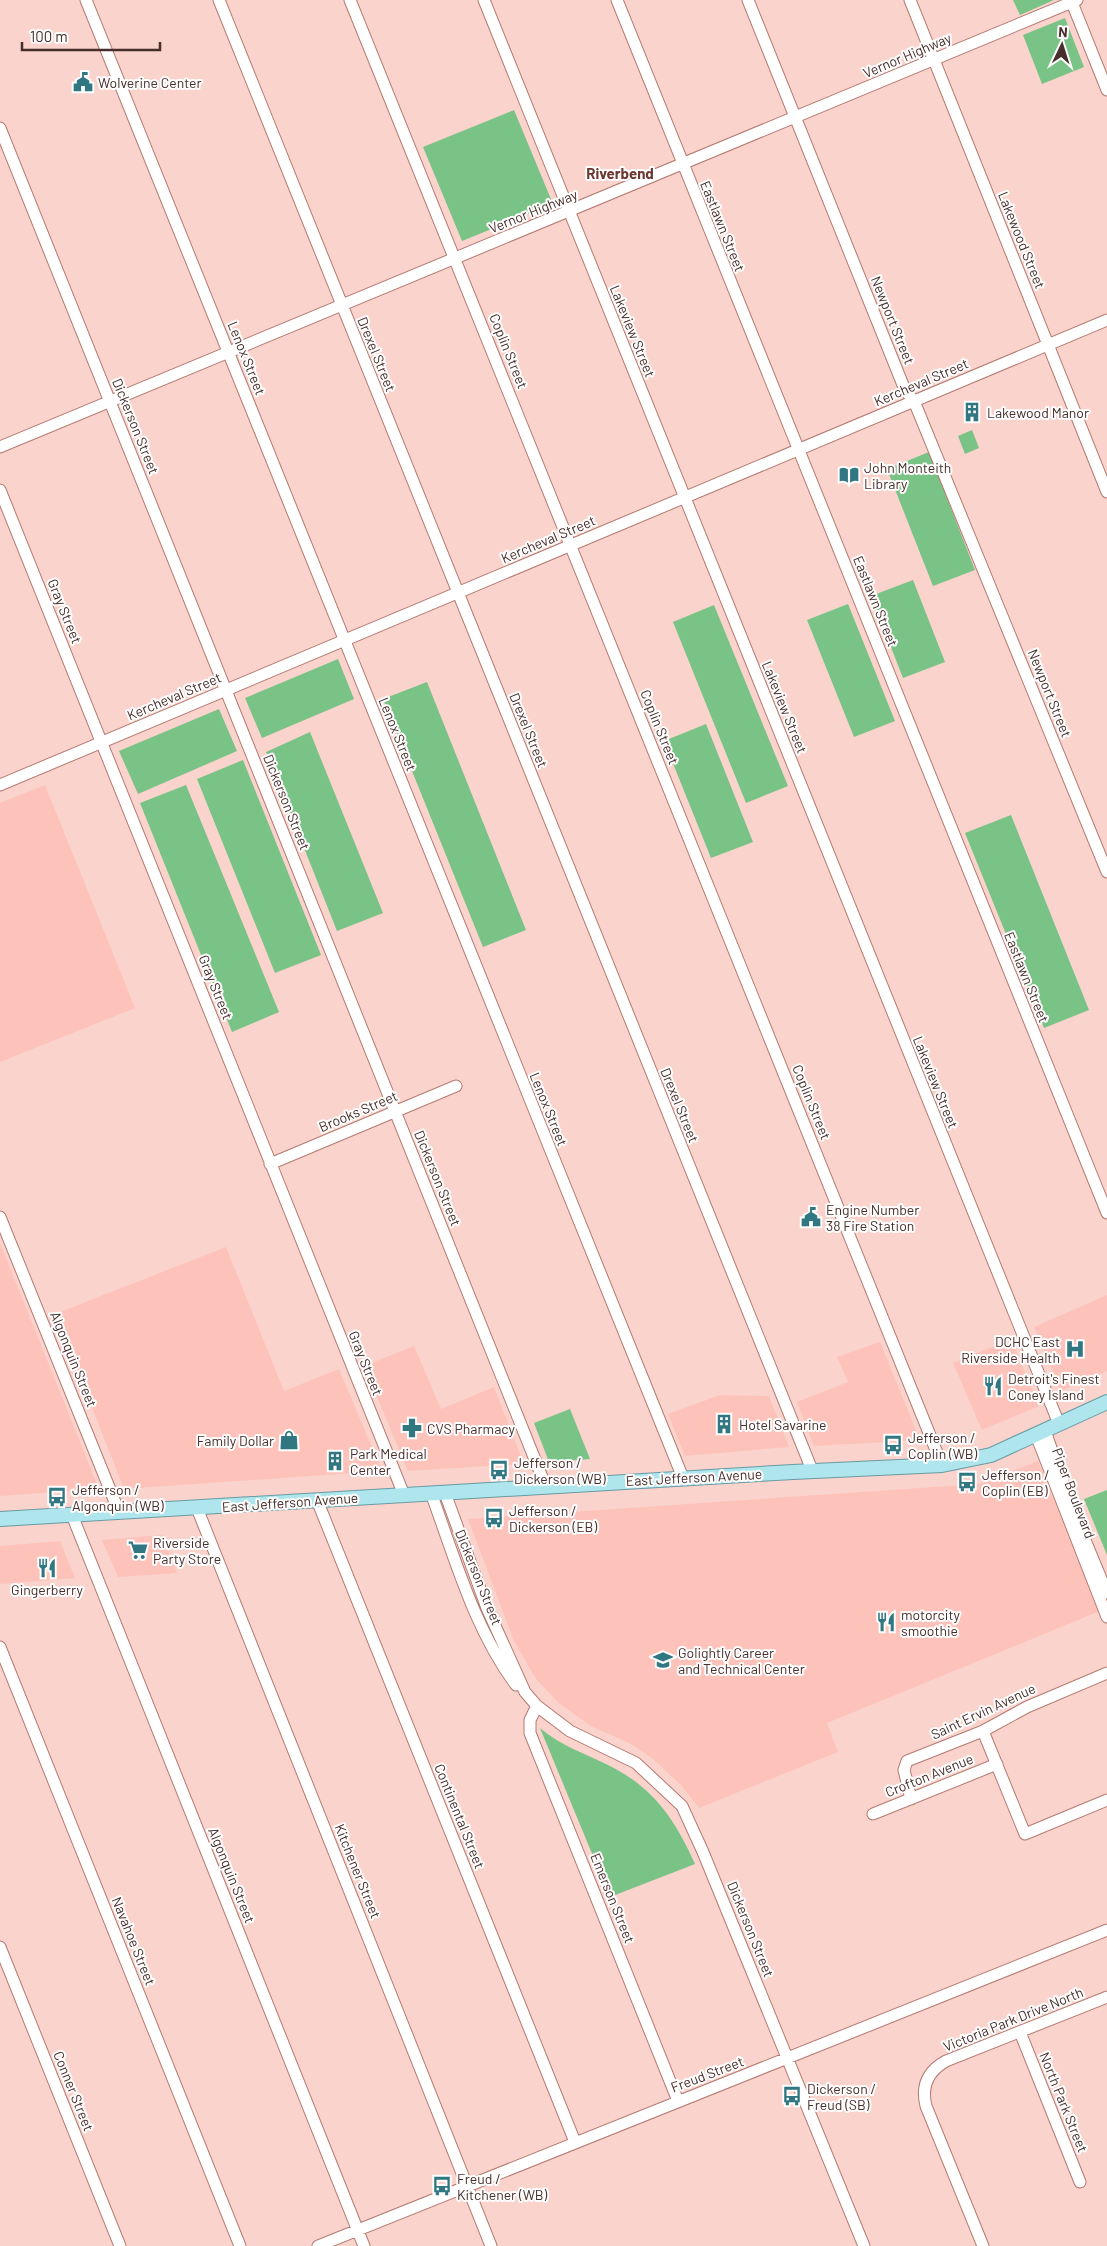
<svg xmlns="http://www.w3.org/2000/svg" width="1107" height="2246" font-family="Barlow,sans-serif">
  <rect width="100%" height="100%" fill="#fad3cc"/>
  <path fill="#fdc3ba" d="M45,785L135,1008L0,1062V803Z
    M0,1243L99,1489L0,1496Z
    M226,1247L284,1391L339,1369L382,1471L124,1489L55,1314Z
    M1107,1295V1371L1061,1391L1034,1327Z
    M1011,1339L1039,1406L982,1430L953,1363Z
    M880,1342L920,1440L814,1446L797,1402L848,1382L837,1357Z
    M414,1346L441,1409L494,1387L524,1464L408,1471L364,1366Z
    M720,1395L769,1396L789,1447L685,1456L668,1414Z
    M1038,1461L1100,1611L827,1723L838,1752L699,1808L681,1785L652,1758L631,1744L591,1726L560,1704L536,1679L514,1641L468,1519L979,1484Z
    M162,1535L177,1573L118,1577L102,1540Z
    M60,1541L75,1578L0,1584V1546Z"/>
  <path fill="#78c385" d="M1013,0H1054L1020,15Z
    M1065,18L1084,67L1042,84L1023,35Z
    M514,110L553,204L462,241L423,147Z
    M972,430L979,448L965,454L958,436Z
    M929,452L975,570L933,586L887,469Z
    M913,580L945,662L903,678L871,596Z
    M848,604L895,721L854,737L807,620Z
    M714,605L788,786L746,803L673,622Z
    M338,659L354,699L262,738L245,698Z
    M427,682L526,930L483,947L383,699Z
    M219,709L237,751L138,794L119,751Z
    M706,724L753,842L711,858L664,741Z
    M310,732L383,913L337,931L266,752Z
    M243,760L321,955L275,973L197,779Z
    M186,785L279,1012L232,1032L140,803Z
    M1011,815L1089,1010L1044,1028L965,833Z
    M570,1409L590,1459L549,1462L534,1423Z
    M1107,1490V1555L1084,1499Z
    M540,1728C561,1746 584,1753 608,1765C653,1787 675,1819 695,1864L610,1897Z"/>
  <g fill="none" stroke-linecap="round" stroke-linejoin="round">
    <defs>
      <path id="minor" d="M86,0L683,1478
        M219,0L812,1470
        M350,0L942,1465
        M484,0L1059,1424
        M617,0L1107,1213
        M748,0L905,390L914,401L1107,872
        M910,0L1107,492
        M1071,0L1107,90
        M0,128L546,1487
        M0,447L1077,0
        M0,490L404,1495
        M0,785L1107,320
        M270,1164L456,1086
        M0,1217L119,1512
        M1045,1431L1075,1516L1107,1593
        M1036,1435L1107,1617
        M431,1493C455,1558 474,1629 516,1685
        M445,1493L487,1608L525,1692L537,1706L570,1731L636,1763L682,1806L703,1852L864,2246
        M317,1500L575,2142
        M197,1508L491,2246
        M72,1515L364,2246
        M0,1647L240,2246
        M537,1706L530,1720V1733L678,2101
        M983,1731L1025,1834L1107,1800
        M911,1799L904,1770L907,1761L983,1731L1027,1707L1107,1673
        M873,1814L997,1764
        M0,1947L120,2246
        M1020,2032L1080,2182
        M318,2246L1107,1930
        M983,2246L926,2106C921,2086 928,2071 946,2061L1107,1997"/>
      <path id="major" d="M0,1519L793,1472L942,1465L991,1455L1107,1402"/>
    </defs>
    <use href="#minor" stroke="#b57a71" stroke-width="13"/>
    <use href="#major" stroke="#689ba3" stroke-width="16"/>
    <use href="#minor" stroke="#fff" stroke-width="11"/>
    <use href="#major" stroke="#afe6ee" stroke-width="14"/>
  </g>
  <defs>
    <symbol id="civic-bare" viewBox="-9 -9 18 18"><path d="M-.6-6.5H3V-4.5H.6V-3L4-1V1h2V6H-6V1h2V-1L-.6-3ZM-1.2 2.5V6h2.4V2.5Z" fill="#307782" stroke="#fefefe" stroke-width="2.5" paint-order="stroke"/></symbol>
    <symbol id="building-bare" viewBox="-9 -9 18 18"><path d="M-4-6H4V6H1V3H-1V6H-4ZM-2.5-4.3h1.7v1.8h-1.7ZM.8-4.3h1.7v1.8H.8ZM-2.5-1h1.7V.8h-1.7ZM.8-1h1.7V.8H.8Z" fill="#307782" stroke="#fefefe" stroke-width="2.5" paint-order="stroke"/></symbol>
    <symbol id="library-bare" viewBox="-9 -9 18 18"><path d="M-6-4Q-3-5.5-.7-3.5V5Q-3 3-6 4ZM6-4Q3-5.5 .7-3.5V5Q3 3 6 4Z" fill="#307782" stroke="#fefefe" stroke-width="2.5" paint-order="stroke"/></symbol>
    <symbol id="hospital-bare" viewBox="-9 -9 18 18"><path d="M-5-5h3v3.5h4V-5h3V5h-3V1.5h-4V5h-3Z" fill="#307782" stroke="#fefefe" stroke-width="2.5" paint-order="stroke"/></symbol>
    <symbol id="restaurant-bare" viewBox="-9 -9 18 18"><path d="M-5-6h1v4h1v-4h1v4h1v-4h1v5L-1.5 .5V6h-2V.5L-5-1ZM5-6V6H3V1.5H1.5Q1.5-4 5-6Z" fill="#307782" stroke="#fefefe" stroke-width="2.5" paint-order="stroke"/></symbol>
    <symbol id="pharmacy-bare" viewBox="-9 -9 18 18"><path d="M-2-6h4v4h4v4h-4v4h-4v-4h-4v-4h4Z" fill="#307782" stroke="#fefefe" stroke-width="2.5" paint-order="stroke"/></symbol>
    <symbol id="shop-bare" viewBox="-9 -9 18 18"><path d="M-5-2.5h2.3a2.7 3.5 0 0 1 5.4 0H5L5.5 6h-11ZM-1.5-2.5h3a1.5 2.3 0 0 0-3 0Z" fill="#307782" stroke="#fefefe" stroke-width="2.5" paint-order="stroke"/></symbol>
    <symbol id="bus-bare" viewBox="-9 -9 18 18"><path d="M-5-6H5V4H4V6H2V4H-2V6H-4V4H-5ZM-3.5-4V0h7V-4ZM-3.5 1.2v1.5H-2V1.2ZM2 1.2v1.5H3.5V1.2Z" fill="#307782" stroke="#fefefe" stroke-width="2.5" paint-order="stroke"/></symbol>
    <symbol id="supermarket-bare" viewBox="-9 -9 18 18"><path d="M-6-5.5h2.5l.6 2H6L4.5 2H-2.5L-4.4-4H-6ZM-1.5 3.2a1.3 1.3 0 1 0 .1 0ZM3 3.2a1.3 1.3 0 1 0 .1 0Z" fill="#307782" stroke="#fefefe" stroke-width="2.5" paint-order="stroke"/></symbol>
    <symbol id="school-bare" viewBox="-9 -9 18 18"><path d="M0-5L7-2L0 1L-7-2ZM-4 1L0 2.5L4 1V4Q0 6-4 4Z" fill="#307782" stroke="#fefefe" stroke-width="2.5" paint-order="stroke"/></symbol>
  </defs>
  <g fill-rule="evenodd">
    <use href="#civic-bare" x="69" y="68" width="28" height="28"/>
    <use href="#building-bare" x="958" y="398" width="28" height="28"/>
    <use href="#library-bare" x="835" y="461" width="28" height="28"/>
    <use href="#civic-bare" x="797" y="1203" width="28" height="28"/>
    <use href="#hospital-bare" x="1061" y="1335" width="28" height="28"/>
    <use href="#restaurant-bare" x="979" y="1372" width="28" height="28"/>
    <use href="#building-bare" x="710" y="1410" width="28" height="28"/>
    <use href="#pharmacy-bare" x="398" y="1414" width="28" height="28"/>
    <use href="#shop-bare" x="275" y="1426" width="28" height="28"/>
    <use href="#bus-bare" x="879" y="1431" width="28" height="28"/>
    <use href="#building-bare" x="321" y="1447" width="28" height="28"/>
    <use href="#bus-bare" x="485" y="1456" width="28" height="28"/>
    <use href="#bus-bare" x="953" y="1468" width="28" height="28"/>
    <use href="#bus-bare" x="43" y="1483" width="28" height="28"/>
    <use href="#bus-bare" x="480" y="1504" width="28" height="28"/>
    <use href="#supermarket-bare" x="124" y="1536" width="28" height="28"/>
    <use href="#restaurant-bare" x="33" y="1554" width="28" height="28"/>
    <use href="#restaurant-bare" x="872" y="1608" width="28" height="28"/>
    <use href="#school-bare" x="649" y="1646" width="28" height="28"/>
    <use href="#bus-bare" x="778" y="2082" width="28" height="28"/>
    <use href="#bus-bare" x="428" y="2172" width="28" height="28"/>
  </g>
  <g text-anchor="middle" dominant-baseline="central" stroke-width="4" stroke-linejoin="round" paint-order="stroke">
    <g font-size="14" fill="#472e2b" stroke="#fefefe">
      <text transform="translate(907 55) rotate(-23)">Vernor Highway</text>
      <text transform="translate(533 211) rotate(-22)">Vernor Highway</text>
      <text transform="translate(723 226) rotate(68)">Eastlawn Street</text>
      <text transform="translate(1022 240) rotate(68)">Lakewood Street</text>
      <text transform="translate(893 320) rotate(68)">Newport Street</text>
      <text transform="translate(633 331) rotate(68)">Lakeview Street</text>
      <text transform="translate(509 351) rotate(68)">Coplin Street</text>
      <text transform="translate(377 354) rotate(68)">Drexel Street</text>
      <text transform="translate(247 358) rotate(68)">Lenox Street</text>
      <text transform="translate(921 382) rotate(-23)">Kercheval Street</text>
      <text transform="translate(136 426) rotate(68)">Dickerson Street</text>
      <text transform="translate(548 539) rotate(-23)">Kercheval Street</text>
      <text transform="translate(876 601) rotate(68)">Eastlawn Street</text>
      <text transform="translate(65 611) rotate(68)">Gray Street</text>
      <text transform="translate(1050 693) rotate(68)">Newport Street</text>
      <text transform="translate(174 696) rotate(-23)">Kercheval Street</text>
      <text transform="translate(785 707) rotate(68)">Lakeview Street</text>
      <text transform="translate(660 727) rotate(68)">Coplin Street</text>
      <text transform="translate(529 730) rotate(68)">Drexel Street</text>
      <text transform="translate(398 734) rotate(68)">Lenox Street</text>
      <text transform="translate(287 802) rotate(68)">Dickerson Street</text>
      <text transform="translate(1027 977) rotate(68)">Eastlawn Street</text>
      <text transform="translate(216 987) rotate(68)">Gray Street</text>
      <text transform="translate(936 1082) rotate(68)">Lakeview Street</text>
      <text transform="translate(812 1102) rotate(68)">Coplin Street</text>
      <text transform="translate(680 1105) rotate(68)">Drexel Street</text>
      <text transform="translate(549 1109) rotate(68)">Lenox Street</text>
      <text transform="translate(358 1111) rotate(-23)">Brooks Street</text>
      <text transform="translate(438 1178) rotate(68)">Dickerson Street</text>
      <text transform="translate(74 1359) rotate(68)">Algonquin Street</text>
      <text transform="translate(366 1363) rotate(68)">Gray Street</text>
      <text transform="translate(694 1477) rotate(-3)">East Jefferson Avenue</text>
      <text transform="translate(1074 1493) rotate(69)">Piper Boulevard</text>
      <text transform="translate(290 1502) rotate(-4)">East Jefferson Avenue</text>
      <text transform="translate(479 1577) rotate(68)">Dickerson Street</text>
      <text transform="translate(983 1711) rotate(-25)">Saint Ervin Avenue</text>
      <text transform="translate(929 1775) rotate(-22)">Crofton Avenue</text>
      <text transform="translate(460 1816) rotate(68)">Continental Street</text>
      <text transform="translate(358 1871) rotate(68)">Kitchener Street</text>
      <text transform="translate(232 1875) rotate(68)">Algonquin Street</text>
      <text transform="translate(613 1898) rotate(68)">Emerson Street</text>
      <text transform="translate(751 1929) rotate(68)">Dickerson Street</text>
      <text transform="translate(134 1941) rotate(68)">Navahoe Street</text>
      <text transform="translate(1013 2019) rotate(-22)">Victoria Park Drive North</text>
      <text transform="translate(707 2074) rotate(-21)">Freud Street</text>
      <text transform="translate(74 2091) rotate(68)">Conner Street</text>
      <text transform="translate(1064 2102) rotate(68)">North Park Street</text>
    </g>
    <g font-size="14" fill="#472e2b" stroke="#fefefe" text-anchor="start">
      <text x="98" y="82">Wolverine Center</text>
      <text x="987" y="412">Lakewood Manor</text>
      <text x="864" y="467">John Monteith<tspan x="864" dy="16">Library</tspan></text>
      <text x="826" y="1209">Engine Number<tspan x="826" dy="16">38 Fire Station</tspan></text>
      <text x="1060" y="1341" text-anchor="end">DCHC East<tspan x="1060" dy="16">Riverside Health</tspan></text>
      <text x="1008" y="1378">Detroit's Finest<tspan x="1008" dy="16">Coney Island</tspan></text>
      <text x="739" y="1424">Hotel Savarine</text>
      <text x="427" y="1428">CVS Pharmacy</text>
      <text x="908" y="1437">Jefferson /<tspan x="908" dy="16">Coplin (WB)</tspan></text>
      <text x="274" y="1440" text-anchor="end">Family Dollar</text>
      <text x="350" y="1453">Park Medical<tspan x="350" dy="16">Center</tspan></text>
      <text x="514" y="1462">Jefferson /<tspan x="514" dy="16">Dickerson (WB)</tspan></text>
      <text x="982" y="1474">Jefferson /<tspan x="982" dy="16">Coplin (EB)</tspan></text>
      <text x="72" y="1489">Jefferson /<tspan x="72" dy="16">Algonquin (WB)</tspan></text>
      <text x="509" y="1510">Jefferson /<tspan x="509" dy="16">Dickerson (EB)</tspan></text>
      <text x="153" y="1542">Riverside<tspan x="153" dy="16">Party Store</tspan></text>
      <text x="47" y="1589" text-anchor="middle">Gingerberry</text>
      <text x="901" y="1614">motorcity<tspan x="901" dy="16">smoothie</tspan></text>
      <text x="678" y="1652">Golightly Career<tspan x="678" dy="16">and Technical Center</tspan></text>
      <text x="807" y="2088">Dickerson /<tspan x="807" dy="16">Freud (SB)</tspan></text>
      <text x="457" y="2178">Freud /<tspan x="457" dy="16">Kitchener (WB)</tspan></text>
    </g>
    <g font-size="15" font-weight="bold" fill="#6b3730" stroke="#fefefe">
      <text x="620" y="173">Riverbend</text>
    </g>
  </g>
  <g transform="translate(1062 45) rotate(4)" stroke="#fefefe" stroke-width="4" paint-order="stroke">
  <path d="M0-4L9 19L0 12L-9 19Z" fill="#472e2b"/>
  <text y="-8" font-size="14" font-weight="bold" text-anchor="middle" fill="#472e2b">N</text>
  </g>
  <path d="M22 42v8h138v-8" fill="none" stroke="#472e2b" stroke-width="2.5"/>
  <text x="30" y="42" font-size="15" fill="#472e2b" stroke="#fefefe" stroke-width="4" paint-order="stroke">100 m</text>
</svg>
